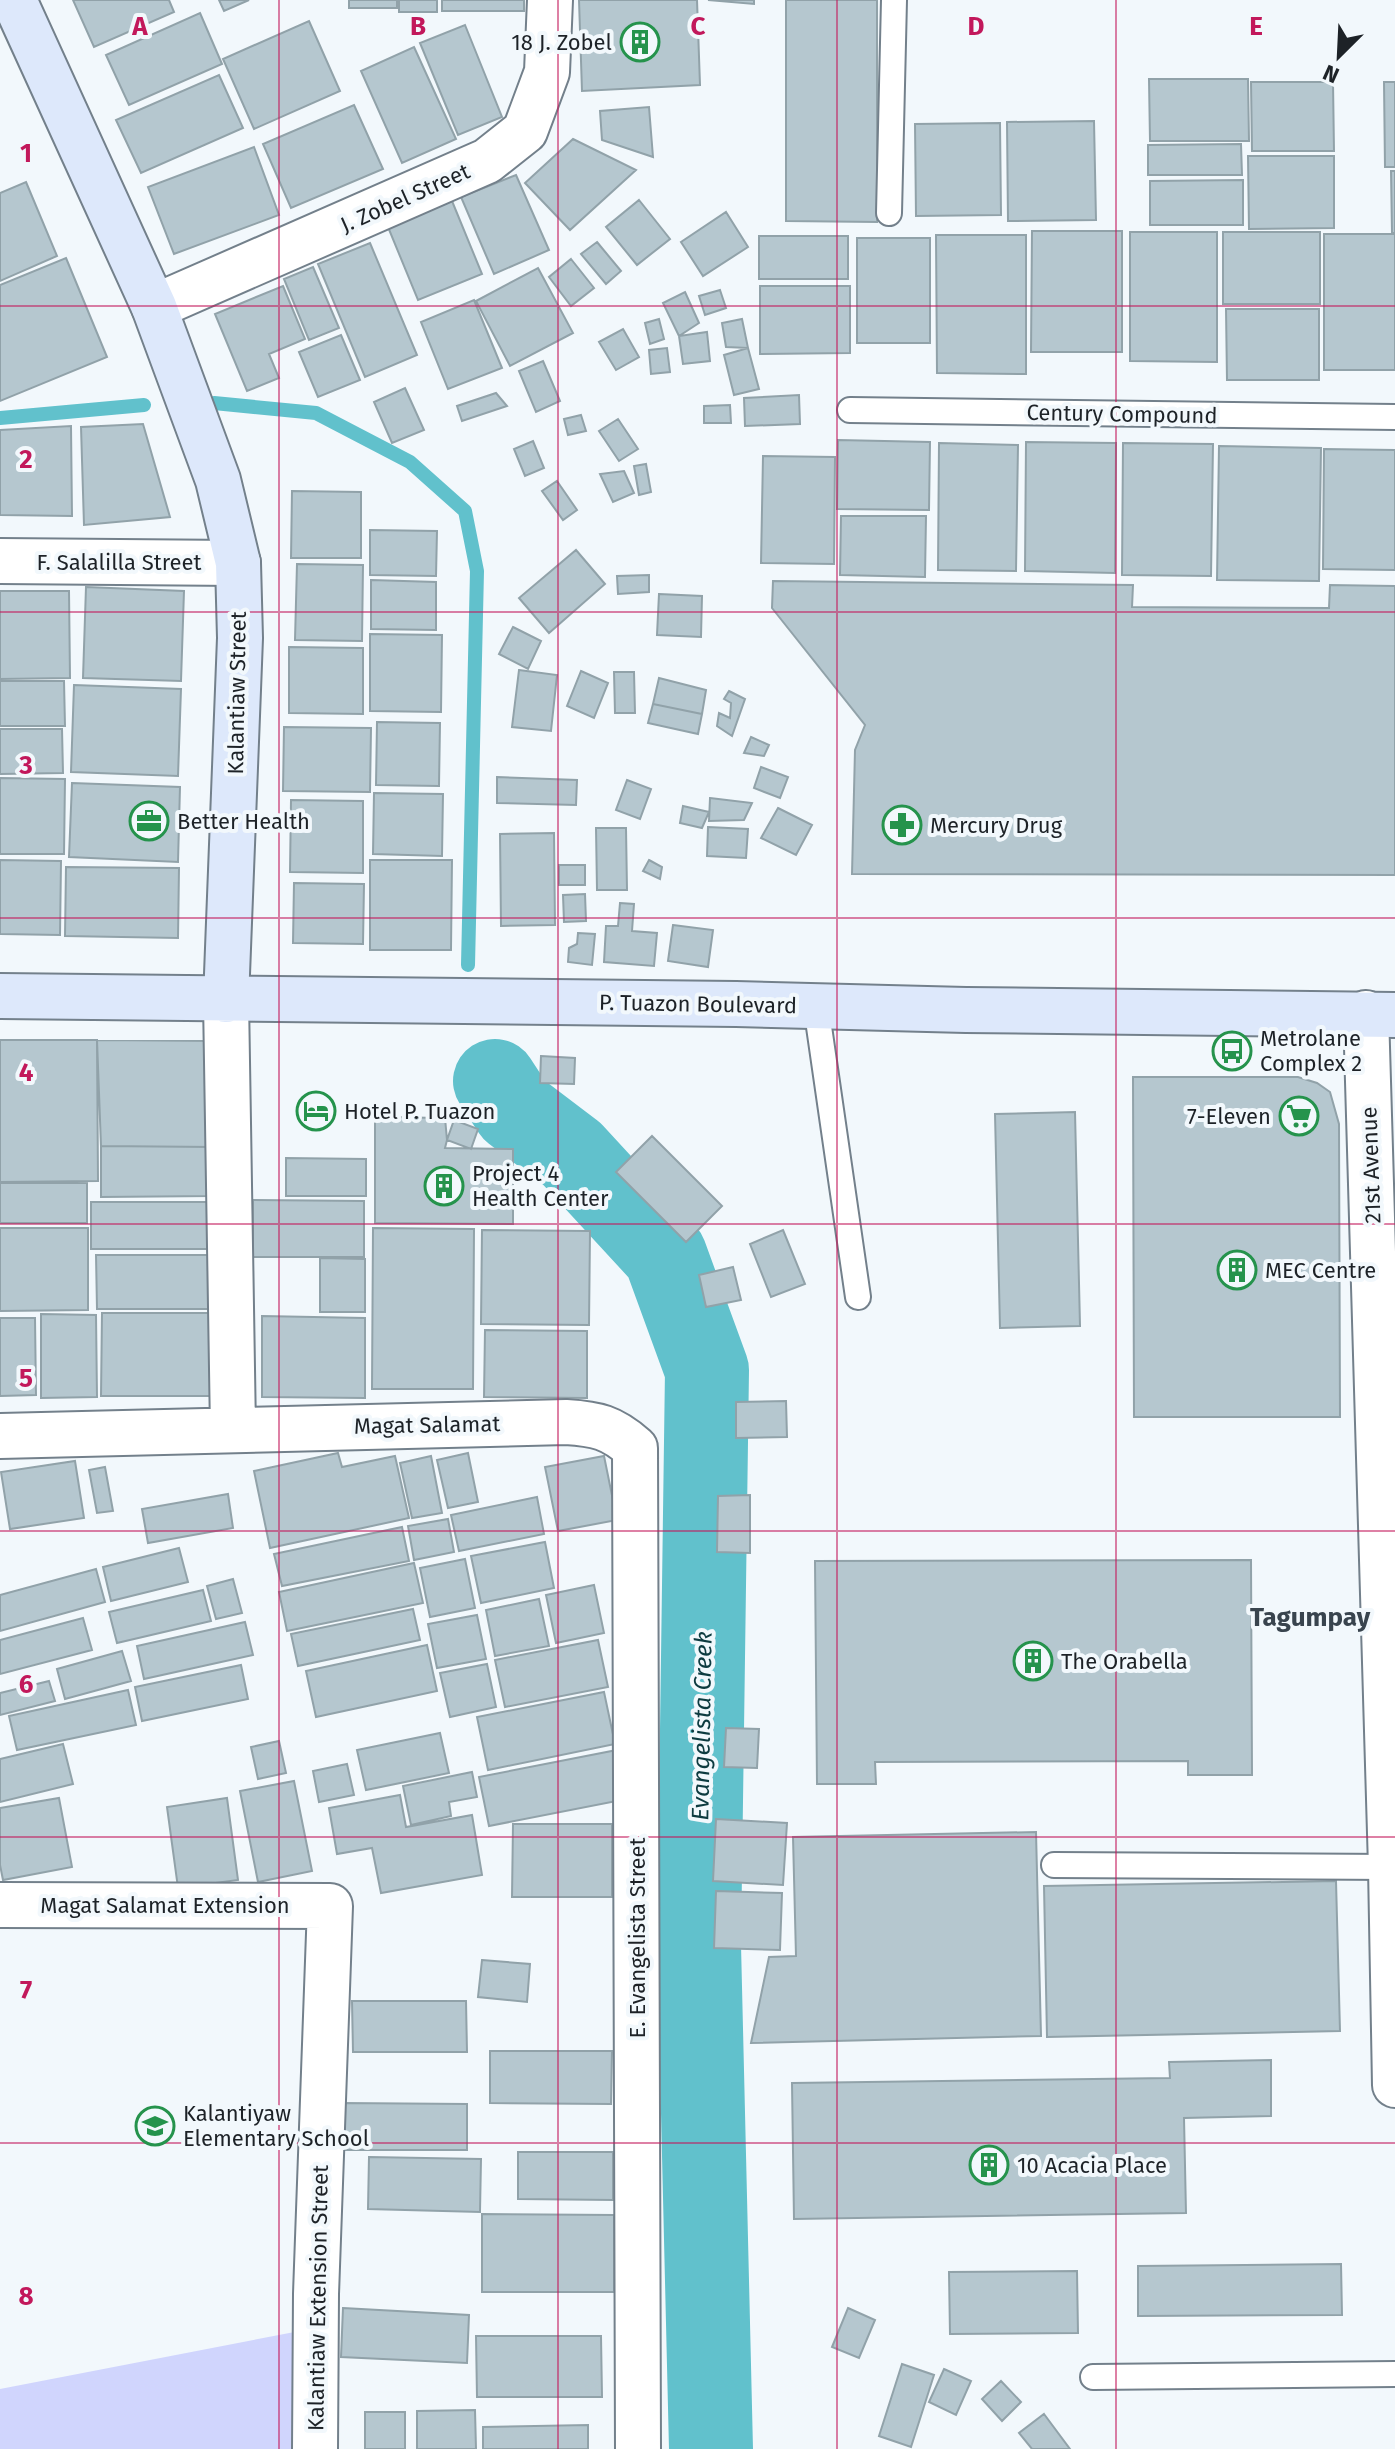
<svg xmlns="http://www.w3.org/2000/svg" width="1395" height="2449" font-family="'Fira Sans',sans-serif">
  <rect width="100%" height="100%" fill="#f2f8fc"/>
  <path fill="#d0d5fd" d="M305,2330L302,2449H0V2389Z"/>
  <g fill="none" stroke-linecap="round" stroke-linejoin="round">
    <path stroke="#61c1cc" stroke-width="14" d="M214,403L316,413L410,462L465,511L477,571L468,965
      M0,418L144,405"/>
    <path stroke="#61c1cc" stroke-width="84" d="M495,1081L514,1110L572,1154L665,1255L707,1370L699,1945L711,2449"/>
  </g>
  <path fill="#b5c7cf" stroke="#91a2a9" stroke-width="2" d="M73,0H169L174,12L94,47Z
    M219,0H249L224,11Z
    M349,0H397V8H349Z
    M399,0H437V12H399Z
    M442,0H524V11H442Z
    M579,0H697L700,85L582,91Z
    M708,0H754V4Z
    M786,0H877V222L786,221Z
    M200,13L222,64L129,105L106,55Z
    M309,21L340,91L254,129L223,59Z
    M465,25L502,117L458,135L420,43Z
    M414,47L456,139L402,163L361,71Z
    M219,75L243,128L141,173L116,120Z
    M1149,79H1248L1249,141H1150Z
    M1251,82H1333L1334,151H1252Z
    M1384,82H1395V167H1385Z
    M354,105L383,169L291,208L263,144Z
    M649,107L653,157L602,140L600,111Z
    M1094,121L1096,220L1008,221L1007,122Z
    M1000,123L1001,215L916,216L915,124Z
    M573,139L636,170L570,230L525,183Z
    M1241,144L1242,175H1148V145Z
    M254,147L279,215L174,254L148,187Z
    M1248,156H1334V228L1249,229Z
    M1391,171H1395V233H1392Z
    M516,175L549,250L494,274L461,197Z
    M1243,180V225H1150V181Z
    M26,182L57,256L0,281V193Z
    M639,200L670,239L637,265L606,227Z
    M452,201L482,274L418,300L388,227Z
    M726,212L748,247L703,276L681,242Z
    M1032,231H1122V352H1031Z
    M1130,232H1217V362L1130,361Z
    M1223,232H1320V304H1223Z
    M1324,234H1395V370H1324Z
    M936,235H1026V374L937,373Z
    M759,236H848V279H759Z
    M857,238H930V343H857Z
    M597,242L621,271L606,284L581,254Z
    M370,243L417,355L365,377L318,264Z
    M66,258L107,357L0,401V285Z
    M571,259L594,288L571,306L549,277Z
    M313,267L339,328L309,340L284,279Z
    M538,268L573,333L510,366L476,301Z
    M283,286L305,339L269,354L279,378L247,391L215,314Z
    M760,286H850V353L760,354Z
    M720,290L726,308L705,315L699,296Z
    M685,292L699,323L679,336L663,303Z
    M474,300L502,368L448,389L421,322Z
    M1226,309H1319V380H1227Z
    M659,319L664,339L650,344L645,323Z
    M742,319L748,348L726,347L722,323Z
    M623,329L639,357L616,370L599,342Z
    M707,332L710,361L683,364L679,336Z
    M341,335L360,380L318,397L299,352Z
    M667,348L670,372L651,374L649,350Z
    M748,348L759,389L734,395L724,355Z
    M543,361L560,401L536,412L519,371Z
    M405,388L424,430L392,443L374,402Z
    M496,393L507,406L462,421L457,406Z
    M799,395L800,424L745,426L744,398Z
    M730,405L731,423H704V406Z
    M581,415L586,431L568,435L564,419Z
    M618,419L638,449L619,461L599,431Z
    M143,424L170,517L84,525L81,427Z
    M71,426L72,516L0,515V430Z
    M838,440L930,442L929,510L837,509Z
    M533,441L544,468L525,476L514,449Z
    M1026,442L1116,443L1115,573L1025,571Z
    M939,443L1018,445L1016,571L938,570Z
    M1123,443L1213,444L1211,576L1122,575Z
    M1219,446L1321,448L1319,581L1217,580Z
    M1324,449L1395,450V570L1323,569Z
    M763,456L835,457L834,564L761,563Z
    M646,464L651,492L639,495L634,466Z
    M624,471L634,493L613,502L600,474Z
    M557,481L577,510L563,520L542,491Z
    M292,491L361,492V558H291Z
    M841,516H926L925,577L840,575Z
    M370,530L437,531L436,576L370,575Z
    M576,550L605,584L549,633L519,598Z
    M297,564L363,565L362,641L295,640Z
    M649,575V592L618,594L617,576Z
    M371,580L436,582V630L371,629Z
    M773,581L1133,585L1132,607L1329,608L1330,585L1395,586V875L852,874L855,750L865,725L772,608Z
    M86,587L184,591L181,681L83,678Z
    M0,591H69L70,678L0,679Z
    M659,594L702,596L701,637L657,635Z
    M513,627L541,641L528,669L499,654Z
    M370,634L442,635L441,712L370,711Z
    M289,647L363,648V714L289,713Z
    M519,670L557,675L551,731L512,727Z
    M581,671L608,683L594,718L567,706Z
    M614,672H634L635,713H615Z
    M659,678L706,690L702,714L653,704Z
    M0,681H64L65,726H0Z
    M74,685L181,689L178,776L71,772Z
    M729,691L745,699L732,736L717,726L719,713L730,718L731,703L724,699Z
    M653,704L702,714L698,734L648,723Z
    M377,722L440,723L439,786L376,785Z
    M284,727L371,728L370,792L283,791Z
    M0,729H62L63,773L0,774Z
    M751,737L769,745L764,756L744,753Z
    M761,767L788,777L780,798L754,788Z
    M497,777L577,780L576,805L497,803Z
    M0,778L65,779L64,854H0Z
    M627,780L651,789L640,819L616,810Z
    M72,783L180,787L178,862L69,857Z
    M374,793L443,794L442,856L373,854Z
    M710,798L752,803L744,820L709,821Z
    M291,800L363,801V873L290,872Z
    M683,806L709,812L702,828L680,823Z
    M778,808L812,825L796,855L761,838Z
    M708,827L748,829L746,858L707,856Z
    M596,828H626L627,890H597Z
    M554,833L555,925L501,926L500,834Z
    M0,860L61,861L60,935L0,934Z
    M370,860H452L451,950H370Z
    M649,860L662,867L660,879L643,871Z
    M559,865H585V885H559Z
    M66,867L179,868L178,938L65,936Z
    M294,883L364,884L363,944L293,943Z
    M585,894L586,921L564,922L563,895Z
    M620,903L634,904L632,931L657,933L654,966L604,962L606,926H618Z
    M673,925L713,930L708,967L668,961Z
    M578,933L595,934L592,965L568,962L569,948L577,944Z
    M0,1040H97L98,1181L0,1182Z
    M97,1040L216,1041L212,1147L101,1146Z
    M541,1056L575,1058L574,1084L540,1083Z
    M1133,1077H1298L1317,1083L1330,1092L1339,1124L1340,1417H1134Z
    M1075,1112L1080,1326L1000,1328L995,1114Z
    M375,1117L445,1118L447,1140L445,1148L513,1149V1224L375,1223Z
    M454,1120L478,1129L471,1149L447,1140Z
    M652,1136L722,1206L686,1242L616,1172Z
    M101,1146L212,1147V1196L101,1197Z
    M286,1158L366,1159V1196H286Z
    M0,1183H87V1223H0Z
    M253,1200L364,1201V1257H253Z
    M91,1202H213V1249H91Z
    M0,1228H88V1310L0,1311Z
    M373,1228L474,1229L473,1389H372Z
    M482,1230L590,1231L589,1325L481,1324Z
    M783,1230L805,1284L771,1297L750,1244Z
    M96,1255H217L218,1309H97Z
    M320,1258L365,1259V1312H320Z
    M733,1267L741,1300L706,1307L699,1275Z
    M102,1313H214V1396H101Z
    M41,1314L96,1315L97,1397L41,1398Z
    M262,1316L365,1318V1398L262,1397Z
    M0,1318H35L36,1395L0,1396Z
    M485,1330L587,1331V1398L484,1397Z
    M786,1401L787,1437L736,1438V1402Z
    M338,1453L342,1467L395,1456L409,1518L270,1548L254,1471Z
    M468,1453L478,1502L448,1508L437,1460Z
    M431,1456L442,1513L412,1518L400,1463Z
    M604,1456L617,1520L558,1531L545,1467Z
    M75,1461L84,1518L10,1529L1,1472Z
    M105,1467L113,1511L97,1513L89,1470Z
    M228,1494L233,1528L148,1543L142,1509Z
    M750,1495V1553L717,1552L718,1496Z
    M537,1497L544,1534L459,1551L451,1515Z
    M448,1519L454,1552L414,1560L408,1526Z
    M402,1527L409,1561L282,1586L274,1554Z
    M545,1542L554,1588L481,1603L471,1556Z
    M179,1548L188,1582L111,1601L103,1567Z
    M465,1559L475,1608L430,1617L420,1568Z
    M1251,1560L1252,1775H1188V1761L875,1762L876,1784H817L815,1561Z
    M414,1563L423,1603L287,1631L279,1592Z
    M96,1569L105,1602L0,1631V1595Z
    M233,1579L242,1613L216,1619L207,1586Z
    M594,1585L604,1633L556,1643L546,1595Z
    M203,1590L211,1621L117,1643L109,1612Z
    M539,1599L549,1646L495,1656L486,1610Z
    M413,1609L420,1640L298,1666L291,1634Z
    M477,1615L486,1659L437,1668L428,1624Z
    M83,1618L92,1650L0,1674V1640Z
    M245,1622L253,1655L144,1679L137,1646Z
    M598,1640L608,1687L505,1707L495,1660Z
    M427,1645L437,1691L316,1717L306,1671Z
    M122,1651L131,1681L65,1699L57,1669Z
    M487,1664L496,1707L450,1717L440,1673Z
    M241,1665L248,1699L142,1721L135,1687Z
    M49,1681L55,1701L0,1715V1693Z
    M128,1690L136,1725L17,1750L9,1716Z
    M604,1692L615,1744L488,1770L477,1717Z
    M726,1728L759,1729L757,1768L724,1767Z
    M440,1733L449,1773L366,1790L357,1750Z
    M279,1741L286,1773L258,1779L251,1747Z
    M63,1744L73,1784L0,1802V1759Z
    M622,1749L632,1798L489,1826L479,1777Z
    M347,1764L354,1795L319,1802L313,1771Z
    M472,1772L477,1797L449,1802L451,1816L411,1825L403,1786Z
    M294,1781L312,1871L258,1882L240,1791Z
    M400,1795L406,1827L472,1815L482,1875L381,1893L372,1848L337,1854L329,1808Z
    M59,1798L72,1867L3,1880L0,1865V1808Z
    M227,1798L238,1880L178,1888L167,1807Z
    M716,1819L787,1823L783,1885L713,1881Z
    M513,1824H612V1897H512Z
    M1036,1832L1041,2036L751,2043L769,1957L796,1956L793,1837Z
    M1336,1881L1340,2031L1047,2037L1044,1886Z
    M716,1891L782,1893L780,1950L714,1948Z
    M482,1960L530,1964L527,2002L478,1997Z
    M352,2001H466L467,2052H353Z
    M490,2051H612L611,2104L490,2103Z
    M1271,2060V2116L1184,2118L1186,2213L794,2219L792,2083L1170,2078L1169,2062Z
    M342,2103L467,2104V2150H342Z
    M518,2152H613V2200L518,2199Z
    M369,2157L481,2159L480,2212L368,2209Z
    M482,2214L614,2215V2292H482Z
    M1341,2264L1342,2315L1138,2316V2266Z
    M1077,2271L1078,2333L950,2334L949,2272Z
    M343,2308L469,2315L467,2363L341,2357Z
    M848,2308L875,2320L859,2358L832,2347Z
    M476,2336H601L602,2397H477Z
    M902,2364L934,2375L911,2447L879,2436Z
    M944,2369L971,2381L956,2415L929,2402Z
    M1001,2381L1021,2402L1002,2421L982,2399Z
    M475,2410L476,2449H417V2411Z
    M365,2412H405V2449H365Z
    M1044,2414L1070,2449H1032L1019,2433Z
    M588,2425V2449H483V2427Z"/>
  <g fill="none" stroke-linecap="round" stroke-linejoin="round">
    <defs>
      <path id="lane" d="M889,213L894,0
        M850,410L1395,417
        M816,1006L858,1297
        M1054,1865L1391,1867
        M1093,2377L1395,2374"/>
      <path id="street" d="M154,307L487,161L525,131L547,72L550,0
        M0,561L238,563
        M226,1000L233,1430
        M1366,1013L1391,1867L1395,2085
        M0,1436L566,1422C597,1424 611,1427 635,1448L638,2449
        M0,1905L330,1906L316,2294L315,2449"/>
      <path id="secondary" d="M14,0L154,307L218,480L238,563L240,638L226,1000
        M0,996L736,1004L966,1010L1395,1015"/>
    </defs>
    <use href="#lane" stroke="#73808b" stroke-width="28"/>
    <use href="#street" stroke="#73808b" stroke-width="48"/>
    <use href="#secondary" stroke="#73808b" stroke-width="48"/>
    <use href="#lane" stroke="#fff" stroke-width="24"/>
    <use href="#street" stroke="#fff" stroke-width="44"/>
    <use href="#secondary" stroke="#dde8fb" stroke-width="44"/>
  </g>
  <path fill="none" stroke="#c2185b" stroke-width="2" stroke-opacity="0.55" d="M279,0V2449M558,0V2449M837,0V2449M1116,0V2449M0,306H1395M0,612H1395M0,918H1395M0,1224H1395M0,1531H1395M0,1837H1395M0,2143H1395"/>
  <defs>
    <symbol id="building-ring" viewBox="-11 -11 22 22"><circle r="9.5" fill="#f2f8fc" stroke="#25934c" stroke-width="1.5"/><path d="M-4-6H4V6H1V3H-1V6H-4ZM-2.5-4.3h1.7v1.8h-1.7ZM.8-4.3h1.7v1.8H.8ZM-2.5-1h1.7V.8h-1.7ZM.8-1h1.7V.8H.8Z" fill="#25934c"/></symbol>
    <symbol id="office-ring" viewBox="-11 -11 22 22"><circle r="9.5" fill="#f2f8fc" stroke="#25934c" stroke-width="1.5"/><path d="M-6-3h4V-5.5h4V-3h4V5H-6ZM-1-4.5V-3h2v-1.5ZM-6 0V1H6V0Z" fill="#25934c"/></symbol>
    <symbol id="pharmacy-ring" viewBox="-11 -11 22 22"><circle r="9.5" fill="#f2f8fc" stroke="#25934c" stroke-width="1.5"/><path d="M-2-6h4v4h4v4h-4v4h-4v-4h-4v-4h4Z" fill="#25934c"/></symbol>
    <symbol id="bus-ring" viewBox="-11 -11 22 22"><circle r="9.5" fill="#f2f8fc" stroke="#25934c" stroke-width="1.5"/><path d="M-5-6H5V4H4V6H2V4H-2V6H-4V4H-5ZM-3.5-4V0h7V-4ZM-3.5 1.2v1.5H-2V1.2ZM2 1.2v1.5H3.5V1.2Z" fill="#25934c"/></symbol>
    <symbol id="hotel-ring" viewBox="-11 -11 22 22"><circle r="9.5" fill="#f2f8fc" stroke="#25934c" stroke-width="1.5"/><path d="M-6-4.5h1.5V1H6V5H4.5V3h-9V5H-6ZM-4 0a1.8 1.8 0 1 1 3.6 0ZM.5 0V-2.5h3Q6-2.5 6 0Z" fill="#25934c"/></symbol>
    <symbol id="supermarket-ring" viewBox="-11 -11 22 22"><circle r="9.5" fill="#f2f8fc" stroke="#25934c" stroke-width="1.5"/><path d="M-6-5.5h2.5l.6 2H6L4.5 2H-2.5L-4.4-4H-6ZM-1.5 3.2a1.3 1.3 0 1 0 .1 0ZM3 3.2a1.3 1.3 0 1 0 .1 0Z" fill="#25934c"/></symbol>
    <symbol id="school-ring" viewBox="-11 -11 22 22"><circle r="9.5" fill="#f2f8fc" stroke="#25934c" stroke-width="1.5"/><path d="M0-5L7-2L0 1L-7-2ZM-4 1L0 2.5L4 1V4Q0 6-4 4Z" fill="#25934c"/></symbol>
  </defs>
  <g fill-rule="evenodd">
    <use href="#building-ring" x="618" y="20" width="44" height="44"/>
    <use href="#office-ring" x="127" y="799" width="44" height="44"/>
    <use href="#pharmacy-ring" x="880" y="803" width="44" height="44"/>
    <use href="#bus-ring" x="1210" y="1029" width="44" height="44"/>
    <use href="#hotel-ring" x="294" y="1089" width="44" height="44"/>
    <use href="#supermarket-ring" x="1277" y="1094" width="44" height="44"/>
    <use href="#building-ring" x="422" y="1164" width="44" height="44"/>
    <use href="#building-ring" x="1215" y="1248" width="44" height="44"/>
    <use href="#building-ring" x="1011" y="1639" width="44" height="44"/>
    <use href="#school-ring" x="133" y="2104" width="44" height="44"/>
    <use href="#building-ring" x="967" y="2143" width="44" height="44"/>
  </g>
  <g text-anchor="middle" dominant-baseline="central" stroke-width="8" stroke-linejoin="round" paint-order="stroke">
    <g font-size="22" fill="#1d2227" stroke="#f2f8fc" text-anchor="start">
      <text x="612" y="42" text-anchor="end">18 J. Zobel</text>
      <text x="177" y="821">Better Health</text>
      <text x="930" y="825">Mercury Drug</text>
      <text x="1260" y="1038">Metrolane<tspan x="1260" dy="25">Complex 2</tspan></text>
      <text x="344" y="1111">Hotel P. Tuazon</text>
      <text x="1271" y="1116" text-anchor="end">7-Eleven</text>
      <text x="472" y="1173">Project 4<tspan x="472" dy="25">Health Center</tspan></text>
      <text x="1265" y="1270">MEC Centre</text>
      <text x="1061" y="1661">The Orabella</text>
      <text x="183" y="2113">Kalantiyaw<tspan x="183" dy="25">Elementary School</tspan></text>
      <text x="1017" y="2165">10 Acacia Place</text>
    </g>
    <g font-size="22" fill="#1d2227" stroke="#f2f8fc">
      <text transform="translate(405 198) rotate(-24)">J. Zobel Street</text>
      <text transform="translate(1122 414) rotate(1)">Century Compound</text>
      <text x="119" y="562">F. Salalilla Street</text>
      <text transform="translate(237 693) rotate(-89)">Kalantiaw Street</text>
      <text transform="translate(698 1004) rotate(1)">P. Tuazon Boulevard</text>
      <text transform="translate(1371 1165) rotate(-92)">21st Avenue</text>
      <text transform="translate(427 1425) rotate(-1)">Magat Salamat</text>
      <text x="165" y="1905">Magat Salamat Extension</text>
      <text transform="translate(637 1938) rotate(-90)">E. Evangelista Street</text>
      <text transform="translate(318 2298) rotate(-89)">Kalantiaw Extension Street</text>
    </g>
    <g font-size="24" font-style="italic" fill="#0d3b40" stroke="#f2f8fc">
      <text transform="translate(702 1726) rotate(-89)">Evangelista Creek</text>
    </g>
    <g font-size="26" font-weight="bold" fill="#39444e" stroke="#f2f8fc">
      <text x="1310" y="1617">Tagumpay</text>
    </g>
  </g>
  <g font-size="26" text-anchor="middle" font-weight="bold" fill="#c2185b" stroke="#f2f8fc" stroke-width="8" stroke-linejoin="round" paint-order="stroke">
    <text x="140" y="35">A</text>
    <text x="418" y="35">B</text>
    <text x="698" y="35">C</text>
    <text x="976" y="35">D</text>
    <text x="1256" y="35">E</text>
    <text x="26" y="162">1</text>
    <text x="26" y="468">2</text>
    <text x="26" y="774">3</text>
    <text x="26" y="1081">4</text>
    <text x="26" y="1387">5</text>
    <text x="26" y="1693">6</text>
    <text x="26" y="1999">7</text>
    <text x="26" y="2305">8</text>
  </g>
  <g transform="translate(1339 56) rotate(204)" stroke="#f2f8fc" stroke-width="6" paint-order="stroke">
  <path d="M0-6L14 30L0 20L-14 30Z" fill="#1d2227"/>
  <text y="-12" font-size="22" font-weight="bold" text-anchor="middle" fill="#1d2227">N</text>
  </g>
</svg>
